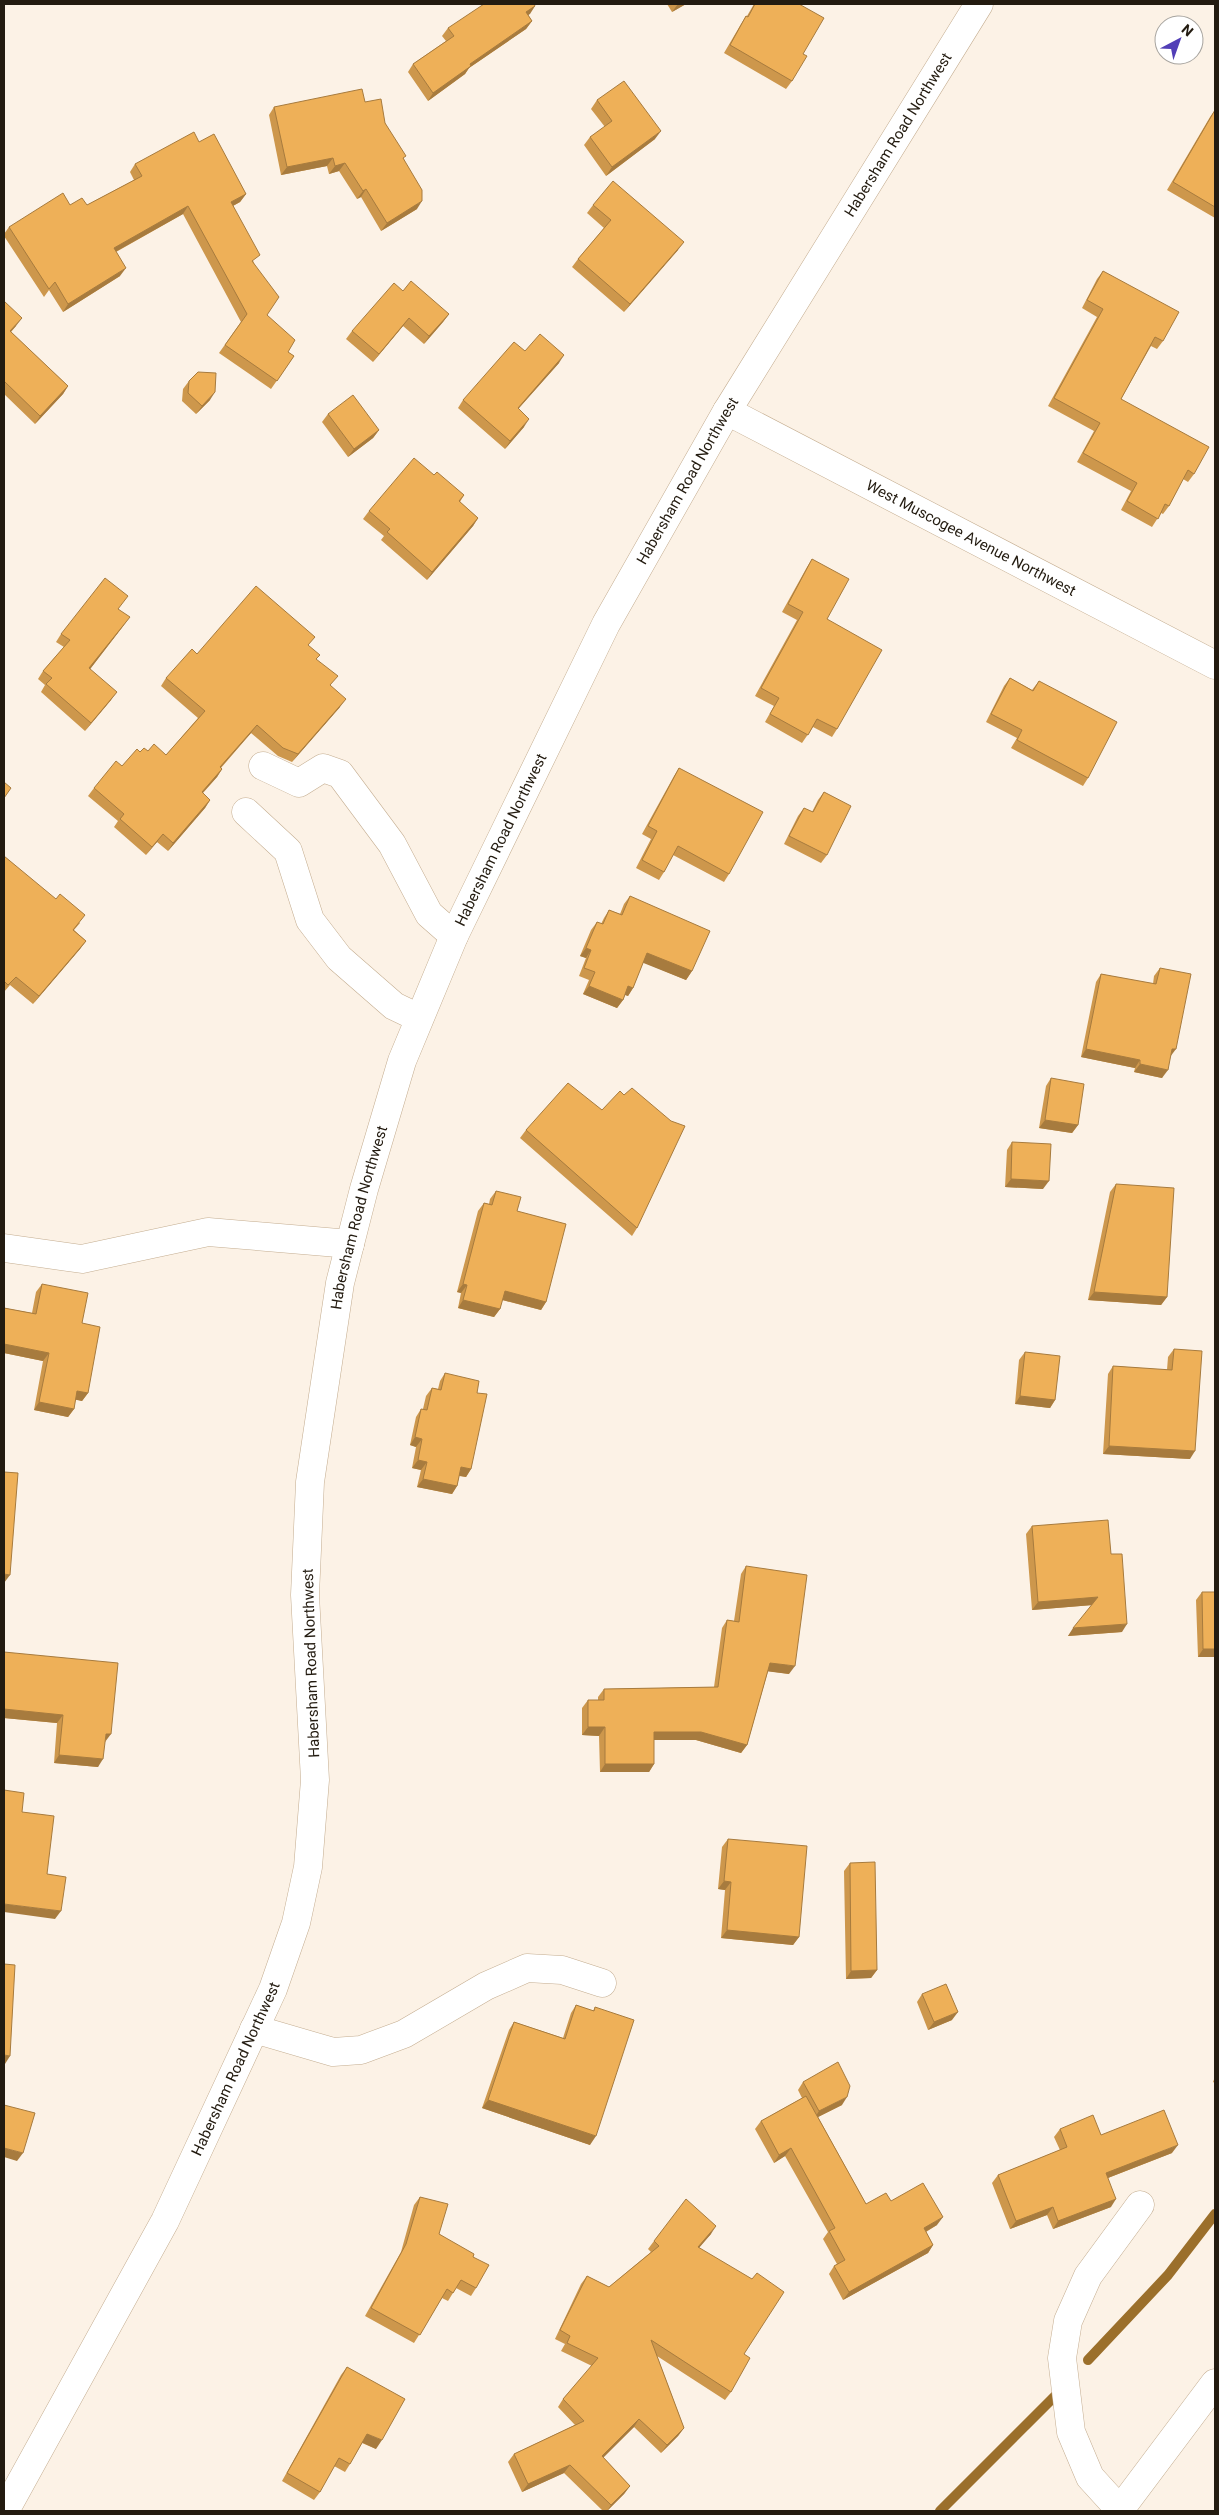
<svg xmlns="http://www.w3.org/2000/svg" width="1219" height="2515" font-family="Roboto,sans-serif">
  <rect width="100%" height="100%" fill="#fcf2e6"/>
  <g fill="none" stroke-linecap="round" stroke-linejoin="round">
    <path stroke="#9b6f2b" stroke-width="10" d="M1088,2360L1168,2275L1215,2214
      M940,2511L1062,2389"/>
    <defs>
      <g id="minor">
        <path id="s1" d="M727,411L1215,665"/>
        <path d="M263,766L299,783L323,768L340,774L392,844L429,914L454,936"/>
        <path d="M246,812L288,851L310,920L339,958L394,1006L419,1018"/>
        <path d="M4,1248L82,1259L208,1232L350,1244"/>
        <path d="M254,2029L333,2052L361,2050L404,2034L486,1986L527,1968L562,1970L602,1983"/>
        <path d="M1120,2510L1090,2477L1071,2432L1062,2358L1068,2321L1088,2276L1140,2205"/>
        <path id="s2" d="M5,2511L165,2221L273,1989L296,1923L308,1867L315,1780L305,1595L310,1482L340,1283L364,1189L402,1061L454,936L606,624L727,411L979,4"/>
        <path d="M1119,2511L1215,2383"/>
      </g>
    </defs>
    <use href="#minor" stroke="#c4ad90" stroke-width="29"/>
    <use href="#minor" stroke="#fff" stroke-width="28"/>
  </g>
  <path fill="#cd974c" d="M667,4H686L672,12Z
    M754,4H799L803,54L792,81L786,89L724,53L741,24L746,16H747Z
    M535,6L528,15L532,21L526,29L469,68L465,74L428,101L408,72L413,64L446,41L442,36L448,28Z
    M597,100L655,139L606,176L584,145L590,137L605,127L591,109Z
    M365,102L385,123L404,159L417,209L381,231L361,197L357,199L339,171L329,174L327,166L281,175L269,115L274,107Z
    M1215,110V218L1167,190L1210,117Z
    M199,142L246,194L240,202L233,206L254,263L267,315L288,352L294,356L271,389L219,353L241,322L183,214L116,252L120,276L63,312L49,290L44,297L4,236V234L9,227L70,205H87L134,180L130,172L135,164Z
    M593,205L678,250L624,312L572,267L578,259L604,228L587,213Z
    M1103,271L1163,341L1157,349L1151,346L1121,399L1194,474L1188,482L1183,479L1169,506L1163,514L1161,513L1152,527L1121,510L1131,491L1077,462L1094,431L1048,406L1097,317L1082,308L1097,279Z
    M403,291L449,314L443,322L424,344L403,326L373,362L346,339L352,331Z
    M4,301L16,326L11,332L68,386L63,394L35,424L4,394Z
    M525,351L559,363L518,409L524,427L505,449L458,408L463,400Z
    M189,381L210,400L196,414L182,401L183,389Z
    M328,414L379,430L373,438L348,457L322,422Z
    M434,475L464,495L460,502L478,518L473,526L427,580L381,540L384,536L363,519L369,511Z
    M812,559L827,619L837,729L832,737L813,727L802,743L765,722L774,706L755,696L797,620L782,612L807,567Z
    M119,609L124,625L90,669L111,700L85,731L41,692L45,685L38,679L43,671L64,647L56,642L61,634Z
    M309,646L331,686L340,707L292,762L278,756L251,733L221,768L222,769L217,777L203,793L210,800L205,808L168,851L157,842L146,855L114,827L118,821L88,796L94,788L140,752L148,751L166,755L198,718L161,686L166,678Z
    M1010,678L1032,690L1039,681L1088,778L1083,786L1011,748L1017,738L986,722L1004,686Z
    M679,768L729,874L724,882L673,855L664,872L659,880L636,868L651,839L642,834L674,776Z
    M824,792L827,855L821,863L784,844L798,816L804,808L812,812L818,800Z
    M4,856L80,923L74,930L86,941L80,949L33,1004L10,985L4,992Z
    M630,896L692,971L686,980L643,962L633,988L628,996L625,995L623,1000L617,1008L583,994L589,980L579,976L586,958L580,956L591,930L597,922L601,924L604,918L609,910L620,914L624,904Z
    M1160,968L1170,1057L1162,1078L1134,1072L1135,1068L1081,1057L1096,982L1101,974L1153,984L1154,976Z
    M1051,1078L1078,1125L1072,1133L1039,1128L1046,1086Z
    M624,1095L637,1228L632,1236L520,1138L526,1130L602,1110Z
    M1012,1142L1043,1189L1005,1187L1007,1150Z
    M1116,1184L1167,1297L1161,1305L1088,1300L1110,1192Z
    M496,1191L517,1211L546,1302L541,1310L502,1300L500,1309L494,1317L458,1308L461,1293L457,1292L478,1211L484,1203L489,1204L490,1199Z
    M42,1284L82,1323L88,1393L82,1401L75,1399L74,1409L68,1417L34,1410L43,1361L4,1353V1308L32,1313L36,1292Z
    M1174,1349L1190,1459L1103,1454L1108,1374L1113,1366L1167,1370L1168,1357Z
    M1025,1352L1055,1400L1050,1408L1015,1404L1019,1360Z
    M445,1373L477,1393L471,1469L466,1477L459,1476L457,1486L452,1494L417,1487L421,1470L412,1468L416,1447L410,1445L416,1417L421,1409H423L426,1396L432,1388L438,1389L440,1381Z
    M1032,1526L1111,1554L1122,1632L1068,1636L1092,1605L1032,1610L1026,1534Z
    M746,1566L789,1674L768,1671L747,1745L741,1753L696,1740H654V1764L649,1772H600L599,1736L582,1735V1708L588,1700H598V1697L604,1689L714,1687L722,1628L727,1620L734,1621L741,1574Z
    M1202,1592H1215V1657H1198L1196,1600Z
    M4,1652L105,1742L98,1767L54,1763L57,1723L4,1718Z
    M728,1839L799,1937L793,1945L721,1938L725,1890L718,1889L722,1847Z
    M850,1863L877,1970L871,1978L846,1979L844,1871Z
    M922,1994L952,2020L928,2030L917,2002Z
    M576,2005L593,2011L595,2007L590,2145L482,2108L509,2030L514,2022L563,2038L571,2013Z
    M1215,2077V2083L1213,2082Z
    M803,2082L842,2105L818,2117L866,2204L891,2201L937,2225L926,2232L933,2245L928,2253L843,2300L829,2274L834,2266L837,2264L823,2239L828,2232L785,2156L774,2163L755,2129L761,2121L802,2098L798,2090Z
    M1060,2129L1101,2135L1172,2153L1108,2178L1111,2207L1053,2229L1047,2215L1010,2229L992,2183L998,2175L1060,2150L1054,2137Z
    M420,2197L439,2234L473,2257L476,2288L471,2296L456,2288L448,2301L442,2298L414,2343L365,2316L401,2252L414,2205Z
    M711,2234L699,2247L744,2354L731,2392L725,2400L657,2356L684,2428L678,2436L661,2453L634,2427L603,2457L630,2486L624,2494L607,2511H603L564,2473L522,2492L508,2462L514,2454L575,2425L558,2407L563,2399L592,2366L561,2351L565,2344L555,2339L581,2284L587,2276L609,2287L651,2252L648,2249L654,2241Z
    M347,2367L376,2449L362,2443L350,2464L345,2472L334,2466L320,2492L314,2500L282,2481L341,2375Z"/>
  <path fill="#a77b3e" d="M678,4H686L672,12Z
    M535,6L530,14L520,20L526,12Z
    M532,21L526,29L469,68L465,74L428,101L433,93L470,64Z
    M661,131L655,139L606,176L612,167Z
    M333,158L327,166L281,175L287,167Z
    M345,163L339,171L329,174L335,166Z
    M366,189L361,197L357,199L363,191Z
    M246,194L240,202L225,210L231,202Z
    M422,201L417,209L381,231L387,223Z
    M188,206L183,214L108,256L114,248Z
    M684,242L678,250L624,312L630,304Z
    M126,268L120,276L63,312L68,304Z
    M449,314L443,322L424,344L429,336Z
    M22,318L16,326L4,339L10,331Z
    M409,318L403,326L373,362L379,354Z
    M564,355L559,363L512,416L518,408Z
    M68,386L63,394L35,424L40,416Z
    M215,392L210,400L196,414L202,406Z
    M529,419L524,427L505,449L510,441Z
    M379,430L373,438L348,457L354,449Z
    M478,518L473,526L427,580L432,572Z
    M130,617L124,625L84,677L89,668Z
    M117,692L111,700L85,731L91,723Z
    M346,699L340,707L292,762L298,754Z
    M257,725L251,733L214,775L220,767Z
    M222,769L217,777L196,800L202,792Z
    M210,800L205,808L168,851L173,843Z
    M163,834L157,842L146,855L152,847Z
    M86,941L80,949L33,1004L39,996Z
    M586,948L591,950L586,958L580,956Z
    M647,953L692,971L686,980L641,962Z
    M589,986L623,1000L617,1008L583,994Z
    M628,986L633,988L628,996L623,994Z
    M1086,1049L1140,1060L1135,1068L1081,1057Z
    M1172,1049H1176L1170,1057Z
    M1140,1064L1168,1070L1162,1078L1134,1072Z
    M1045,1120L1078,1125L1072,1133L1039,1128Z
    M1011,1179L1049,1181L1043,1189L1005,1187Z
    M463,1284L467,1285L461,1293L457,1292Z
    M505,1291L546,1302L541,1310L499,1299Z
    M1094,1292L1167,1297L1161,1305L1088,1300Z
    M463,1300L500,1309L494,1317L458,1308Z
    M4,1344L49,1353L43,1361L4,1353Z
    M77,1391L88,1393L82,1401L72,1399Z
    M1020,1396L1055,1400L1050,1408L1015,1404Z
    M39,1402L74,1409L68,1417L34,1410Z
    M415,1437L422,1439L416,1447L410,1445Z
    M1109,1446L1195,1451L1190,1459L1103,1454Z
    M418,1460L427,1462L421,1470L412,1468Z
    M461,1467L471,1469L466,1477L456,1475Z
    M423,1479L457,1486L452,1494L417,1487Z
    M4,1574L10,1575L4,1583Z
    M1098,1597L1093,1605L1032,1610L1038,1602Z
    M1127,1624L1122,1632L1068,1636L1073,1628Z
    M1203,1649H1215V1657H1198Z
    M770,1663L795,1666L789,1674L765,1671Z
    M4,1709L63,1715L57,1723L4,1718Z
    M588,1727H605L599,1736L582,1735Z
    M654,1732H701L747,1745L741,1753L696,1740H648Z
    M106,1734H111L105,1742Z
    M59,1755L103,1759L98,1767L54,1763Z
    M605,1764H654L649,1772H600Z
    M724,1881L731,1882L725,1890L718,1889Z
    M4,1904L61,1911L55,1919L4,1912Z
    M727,1930L799,1937L793,1945L721,1938Z
    M877,1970L871,1978L846,1979L851,1971Z
    M958,2012L952,2020L928,2030L934,2022Z
    M4,2055L10,2056L5,2064H4Z
    M847,2097L842,2105L814,2119L819,2111Z
    M488,2100L596,2136L590,2145L482,2108Z
    M1178,2145L1172,2153L1100,2181L1106,2173Z
    M4,2148L23,2153L17,2161L4,2157Z
    M791,2148L785,2156L774,2163L779,2155Z
    M1116,2199L1111,2207L1053,2229L1058,2221Z
    M1053,2207L1047,2215L1010,2229L1016,2221Z
    M943,2217L937,2225L918,2236L924,2228Z
    M716,2226L711,2234L693,2255L698,2247Z
    M933,2245L928,2253L843,2300L849,2292Z
    M639,2419L634,2427L597,2464L602,2456Z
    M684,2428L678,2436L661,2453L667,2445Z
    M367,2434L382,2440L376,2449L361,2442Z
    M570,2465L564,2473L522,2492L528,2484Z
    M630,2486L624,2494L607,2511L611,2505Z"/>
  <path fill="#eeb058" stroke="#a77b3e" d="M484,4H534L535,6L526,12L532,21L470,64L471,66L433,93L413,64L454,36L448,28Z
    M755,4H799L824,18L803,54L807,56L792,81L730,45L746,16L748,17Z
    M624,81L661,131L612,167L590,137L612,121L597,100Z
    M362,89L365,102L381,99L385,123L406,156L403,158L422,190V201L387,223L366,189L363,191L345,163L335,166L333,158L287,167L274,107Z
    M1215,110V207L1173,182Z
    M194,132L199,142L214,134L246,194L231,202L260,255L252,261L279,297L267,315L295,340L288,352L294,356L277,381L225,345L247,314L188,206L114,248L126,268L68,304L55,282L49,289L9,227L63,193L70,205L82,198L87,205L142,176L135,164Z
    M613,181L684,242L630,304L578,259L611,220L593,205Z
    M1103,271L1179,312L1163,341L1155,337L1121,399L1209,447L1194,474L1188,470L1169,506L1165,504L1158,519L1127,501L1137,483L1083,453L1100,423L1054,398L1103,309L1087,300Z
    M411,281L449,314L429,336L409,318L379,354L352,331L394,283L403,291Z
    M4,301L22,318L10,331L68,386L40,416L4,381Z
    M540,334L564,355L518,408L529,419L510,441L463,400L514,342L525,351Z
    M198,372L216,373L215,392L202,406L188,393L189,381Z
    M353,395L379,430L354,449L328,414Z
    M414,458L434,475L437,472L464,495L459,501L478,518L432,572L387,532L390,529L369,511Z
    M812,559L849,579L827,619L882,650L837,729L817,719L808,735L770,714L779,698L761,688L803,612L788,604Z
    M105,578L128,596L118,609L130,617L89,668L117,692L91,723L46,684L52,678L43,671L70,640L61,634Z
    M256,586L315,637L308,645L320,655L316,659L338,676L330,685L346,699L298,754L283,748L257,725L220,767L222,769L202,792L210,800L173,843L163,834L152,847L120,819L124,814L94,788L116,761L122,766L137,749L140,752L144,748L148,751L154,744L166,755L205,711L166,678L192,649L197,654Z
    M1010,678L1033,691L1039,681L1117,722L1088,778L1017,740L1022,730L991,714Z
    M679,768L763,812L729,874L678,846L664,872L642,860L657,831L648,826Z
    M4,782L11,788L4,798Z
    M824,792L851,806L827,855L789,836L804,808L813,812Z
    M4,856L56,899L60,894L85,915L73,930L86,941L39,996L16,977L8,985L4,981Z
    M630,896L710,931L692,971L647,953L633,988L628,986L623,1000L589,986L595,972L584,968L591,950L586,948L597,922L603,924L609,910L622,915Z
    M1160,968L1191,974L1176,1049H1172L1168,1070L1140,1064V1060L1086,1049L1101,974L1156,984Z
    M1051,1078L1084,1084L1078,1125L1045,1120Z
    M568,1083L602,1110L620,1091L624,1095L632,1088L671,1121L685,1126L637,1228L526,1130Z
    M1012,1142L1051,1144L1049,1181L1011,1179Z
    M1116,1184L1174,1188L1167,1297L1094,1292Z
    M496,1191L521,1197L517,1211L566,1224L546,1302L505,1291L500,1309L463,1300L467,1285L463,1284L484,1203L492,1205Z
    M42,1284L88,1293L82,1323L100,1327L88,1393L77,1391L74,1409L39,1402L49,1353L4,1344V1308L36,1314Z
    M1174,1349L1202,1351L1195,1451L1109,1446L1113,1366L1172,1370Z
    M1025,1352L1060,1356L1055,1400L1020,1396Z
    M445,1373L479,1381L477,1393L487,1394L471,1469L461,1467L457,1486L423,1479L427,1462L418,1460L422,1439L415,1437L421,1409L427,1410L432,1388L441,1390Z
    M4,1472L18,1473L10,1575L4,1574Z
    M1108,1520L1111,1554H1122L1127,1624L1073,1628L1098,1597L1038,1602L1032,1526Z
    M746,1566L807,1575L795,1666L770,1663L747,1745L701,1732H654V1764H605V1727H588V1700H604V1689L718,1687L727,1620L739,1622Z
    M1202,1592H1215V1649H1203Z
    M4,1652L118,1663L111,1734H106L103,1759L59,1755L63,1715L4,1709Z
    M4,1790L24,1793L22,1812L54,1816L47,1874L66,1877L61,1911L4,1904Z
    M728,1839L807,1846L799,1937L727,1930L731,1882L724,1881Z
    M875,1862L877,1970L851,1971L850,1863Z
    M4,1964L15,1965L10,2056L4,2055Z
    M946,1984L958,2012L934,2022L922,1994Z
    M576,2005L594,2011L595,2007L634,2020L596,2136L488,2100L514,2022L565,2039Z
    M838,2062L850,2086L847,2097L819,2111L803,2082Z
    M806,2096L866,2204L886,2193L891,2201L923,2183L943,2217L924,2228L933,2245L849,2292L834,2266L845,2260L829,2231L835,2228L791,2148L779,2155L761,2121Z
    M4,2105L35,2113L23,2153L4,2148Z
    M1164,2110L1178,2145L1106,2173L1116,2199L1058,2221L1053,2207L1016,2221L998,2175L1067,2147L1060,2129L1093,2115L1101,2135Z
    M420,2197L448,2204L439,2234L474,2254L473,2257L489,2265L476,2288L461,2280L453,2293L447,2289L420,2335L371,2308L406,2244Z
    M686,2199L716,2226L698,2247L752,2279L757,2273L784,2292L744,2354L750,2358L731,2392L651,2340L684,2428L667,2445L639,2419L602,2456L630,2486L611,2505L570,2465L528,2484L514,2454L584,2421L563,2399L598,2358L567,2343L570,2336L560,2330L587,2276L609,2287L659,2246L654,2241Z
    M347,2367L405,2399L382,2440L367,2434L350,2464L339,2458L320,2492L287,2473Z"/>
  <g text-anchor="middle" dominant-baseline="central" stroke-width="4" stroke-linejoin="round" paint-order="stroke">
    <g font-size="15" fill="#231b10" stroke="#fff">
      <text stroke="none"><textPath href="#s2" startOffset="2584">Habersham Road Northwest</textPath></text>
      <text stroke="none"><textPath href="#s2" startOffset="2179">Habersham Road Northwest</textPath></text>
      <text stroke="none"><textPath href="#s1" startOffset="275">West Muscogee Avenue Northwest</textPath></text>
      <text stroke="none"><textPath href="#s2" startOffset="1774">Habersham Road Northwest</textPath></text>
      <text stroke="none"><textPath href="#s2" startOffset="1369">Habersham Road Northwest</textPath></text>
      <text transform="translate(311 1663) rotate(-92)">Habersham Road Northwest</text>
      <text stroke="none"><textPath href="#s2" startOffset="499">Habersham Road Northwest</textPath></text>
    </g>
  </g>
  <rect width="1219" height="2515" fill="none" stroke="#231b10" stroke-width="10"/>
  <g transform="translate(1179 40) rotate(41)"><circle r="24" fill="#ffffff" stroke="#a7a49f"/>
  <path d="M0-4L9 19L0 12L-9 19Z" fill="#523fb7"/>
  <text y="-8" font-size="14" font-weight="bold" text-anchor="middle" fill="#231b10">N</text>
  </g>
</svg>
